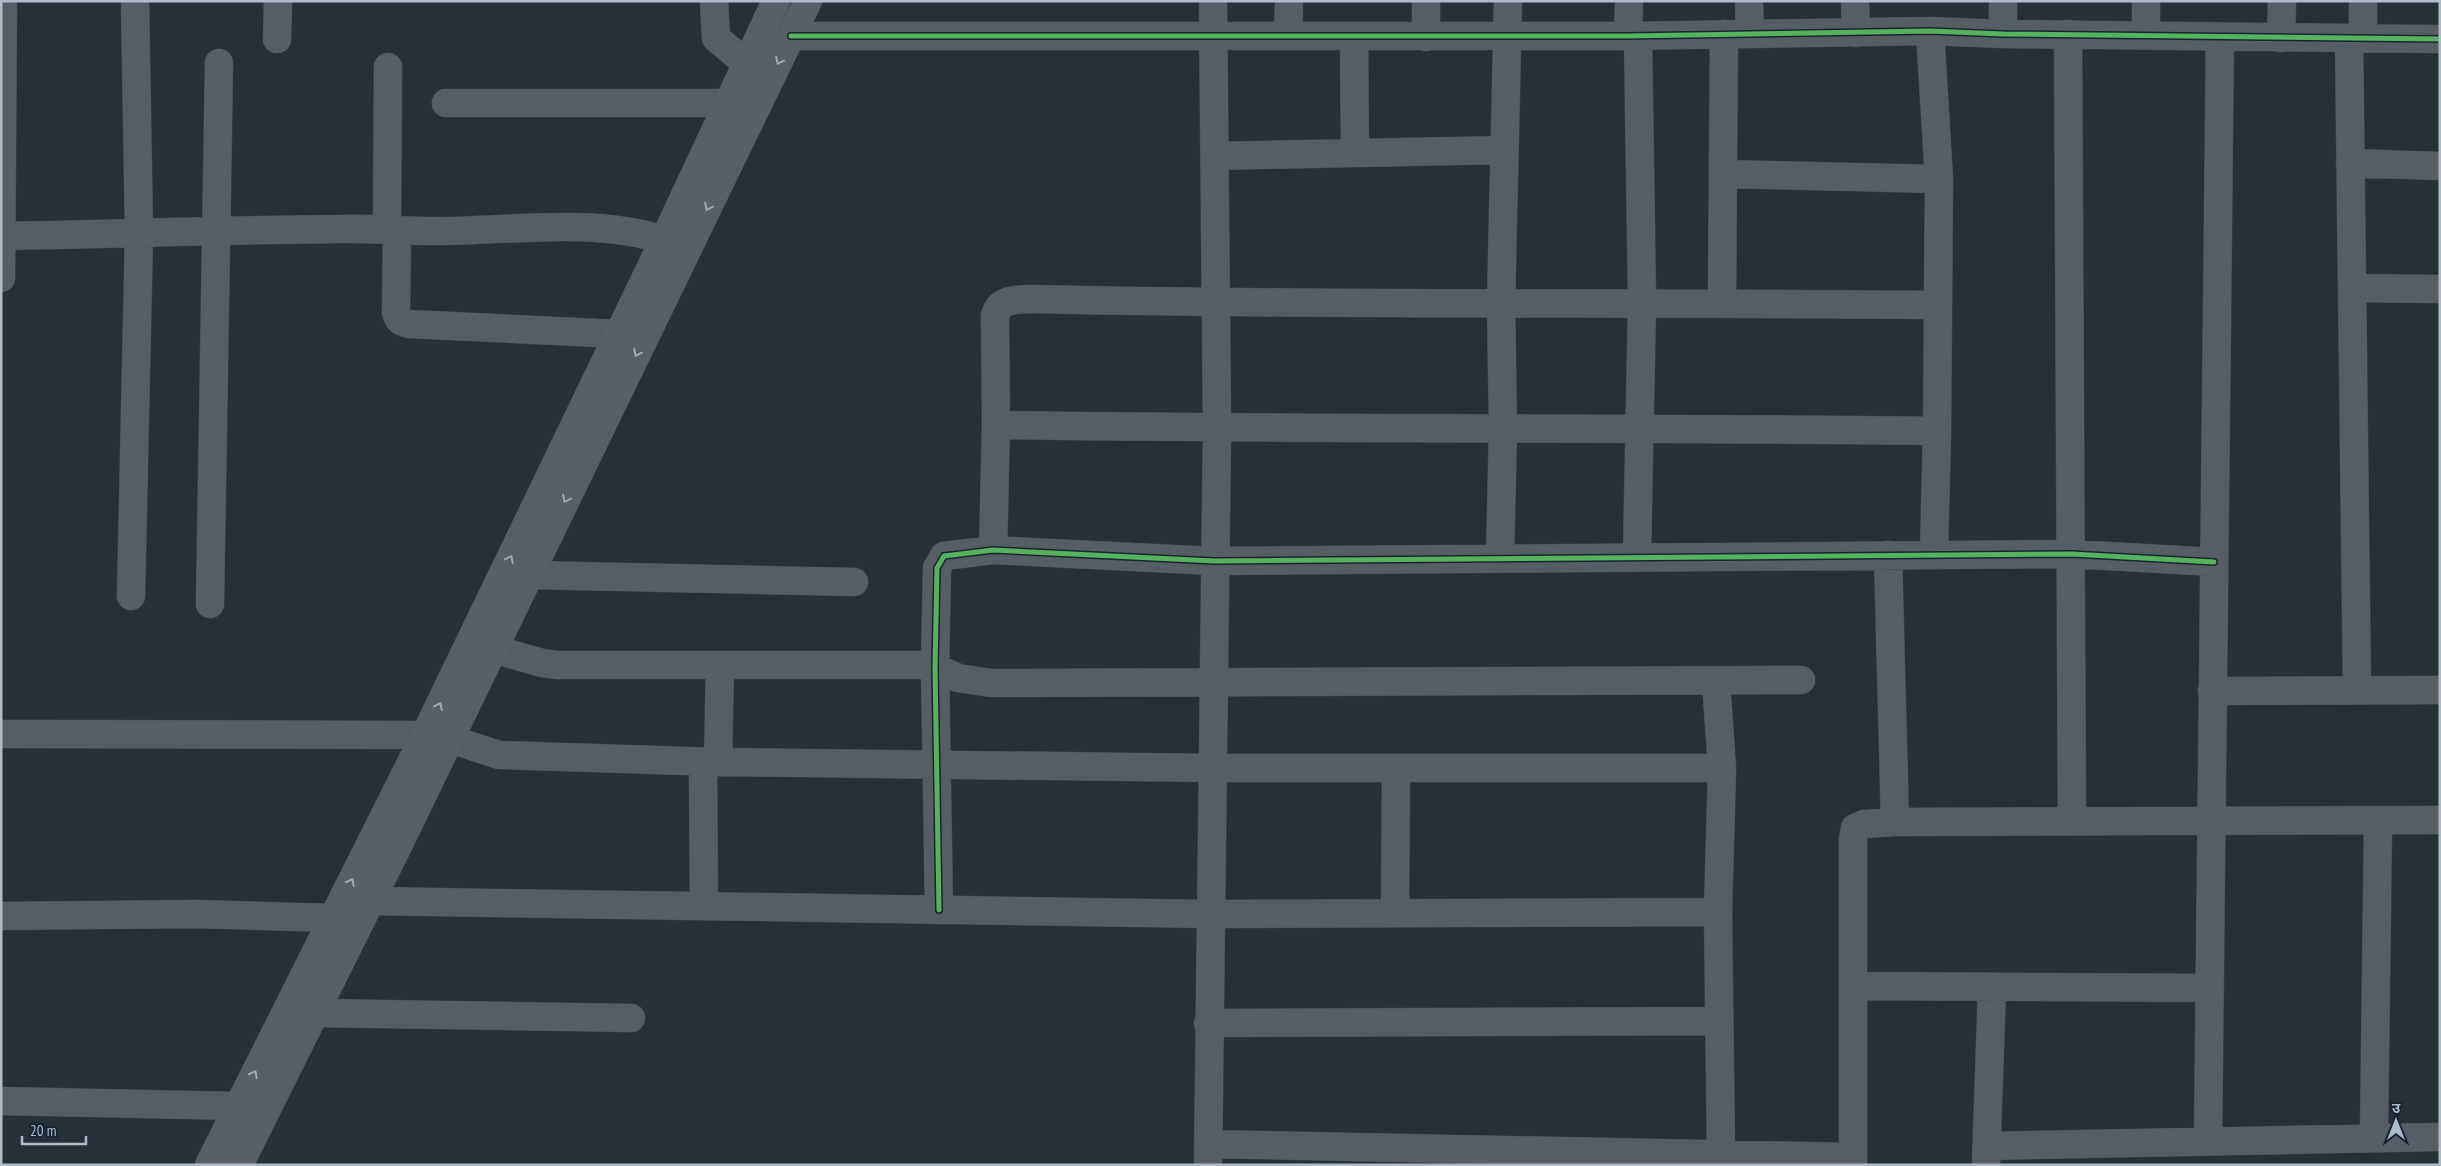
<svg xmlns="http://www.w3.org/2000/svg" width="2441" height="1166" font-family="'PT Sans Narrow','Noto Sans Devanagari',sans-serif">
  <rect width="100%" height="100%" fill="#272f37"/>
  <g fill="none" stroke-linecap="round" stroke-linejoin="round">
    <defs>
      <path id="minor" d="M714,1L716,38L746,63
        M1426,1V37
        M1749,1L1750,34
        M1855,1L1856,33
        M2003,1V34
        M1930,31L1939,179L1937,431L1934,554
        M2068,34L2072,821
        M2146,35V1
        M791,36H1628L1930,31L2003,34L2440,39
        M1288,36L1289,1
        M1354,36L1355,153
        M1628,36L1629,1
        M2281,38L2282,1
        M277,39L278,1
        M2349,39L2357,690
        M2363,39V1
        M446,103H727
        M1215,156L1504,150
        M2350,163L2440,166
        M1723,174L1939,179
        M387,230L388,67
        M397,230L396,312C398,320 400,322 409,324L619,334
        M1,236C115,234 228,230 342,229C376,228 410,232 444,231C526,230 609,215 687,248
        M1,278L3,1
        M2352,288L2440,289
        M1722,303L1724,34
        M996,425C1310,430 1624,427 1937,431
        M993,550L996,425L995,316C999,299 1014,300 1029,299C1332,306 1635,302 1938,305
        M1888,555L1895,822
        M1500,557L1503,429L1501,304L1508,1
        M1637,557L1642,302L1638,36
        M529,575L854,582
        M131,596L139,233L135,1
        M210,604L219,63
        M493,649L542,663L557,665H930L958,678L991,683L1801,680
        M1716,681L1722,768L1718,912L1721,1155
        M2212,691L2440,690
        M1,734L425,735
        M450,739L499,755L718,762L1213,768H1722
        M703,762L704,906
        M718,762L720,666
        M370,901L1209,914L1718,912
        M939,910L935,667L937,568L944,556L993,550L1214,561L2072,554L2214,562
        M1395,913L1396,768
        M1,916L196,914L333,918
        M1853,986L2210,988
        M315,1013L631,1018
        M1208,1023L1719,1021
        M1,1101L238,1106
        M2374,1137L2378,820
        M2208,1141L2220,37
        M1208,1144L1853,1157
        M1987,1146L2440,1137
        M1986,1164L1992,988
        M1208,1165L1217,428L1213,1
        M1853,1165V839L1855,828L1864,824L1895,822L2440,820"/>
      <path id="major" d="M209,1165L425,735L665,238L776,1
        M239,1165L395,852L808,1"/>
    </defs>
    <use href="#minor" stroke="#454b51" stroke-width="29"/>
    <use href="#major" stroke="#444b53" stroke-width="29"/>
    <use href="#minor" stroke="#565d65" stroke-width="28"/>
    <use href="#major" stroke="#595f67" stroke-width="28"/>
    <defs>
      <path id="cycleway" d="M791,36H1628L1930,31L2003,34L2440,39
        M939,910L935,667L937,568L944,556L993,550L1214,561L2072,554L2214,562"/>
    </defs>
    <use href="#cycleway" stroke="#192632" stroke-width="8"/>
    <use href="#cycleway" stroke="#56b35d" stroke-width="5"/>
  </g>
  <defs><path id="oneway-chevron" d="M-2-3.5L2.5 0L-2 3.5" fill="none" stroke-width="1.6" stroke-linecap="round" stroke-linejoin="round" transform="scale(1.25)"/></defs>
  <g stroke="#9ea9b5">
    <use href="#oneway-chevron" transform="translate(779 61) rotate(116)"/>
    <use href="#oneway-chevron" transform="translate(708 207) rotate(116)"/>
    <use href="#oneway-chevron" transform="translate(637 353) rotate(116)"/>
    <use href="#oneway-chevron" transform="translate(566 499) rotate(116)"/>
    <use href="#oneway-chevron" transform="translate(510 559) rotate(-64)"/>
    <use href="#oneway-chevron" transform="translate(439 706) rotate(-64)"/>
    <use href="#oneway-chevron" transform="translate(351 882) rotate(-63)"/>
    <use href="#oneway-chevron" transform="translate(254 1074) rotate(-63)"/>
  </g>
  <rect width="2441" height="1166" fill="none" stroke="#afbbc9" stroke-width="5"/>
  <g transform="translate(2396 1121)" stroke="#192632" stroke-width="4" paint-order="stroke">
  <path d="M0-4L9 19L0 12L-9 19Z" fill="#afbbc9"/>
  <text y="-8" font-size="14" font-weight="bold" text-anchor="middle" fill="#afbbc9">उ</text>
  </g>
  <path d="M22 1136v8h64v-8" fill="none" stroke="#afbbc9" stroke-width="2.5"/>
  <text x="30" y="1136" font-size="15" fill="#afbbc9" stroke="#192632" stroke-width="4" paint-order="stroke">20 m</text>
</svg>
